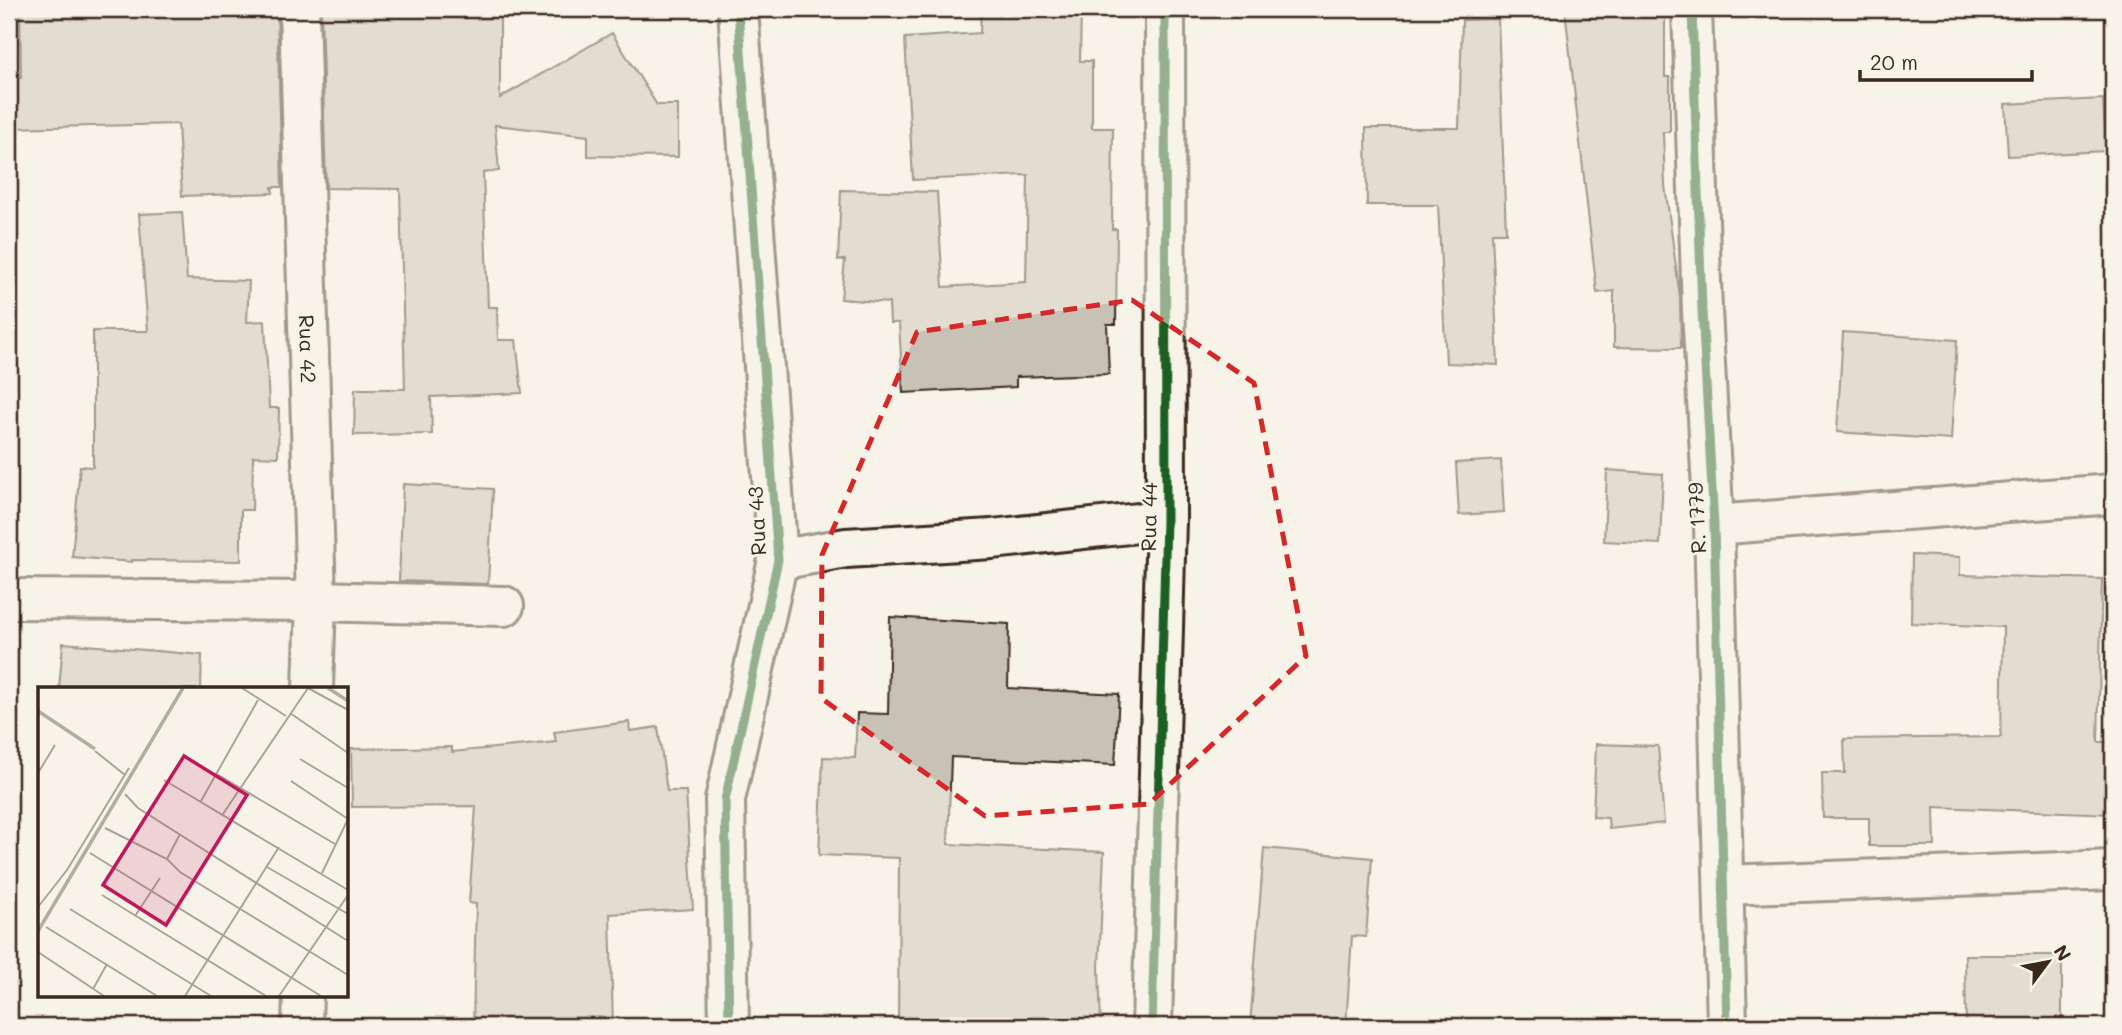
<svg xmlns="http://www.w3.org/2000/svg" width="2122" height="1035" font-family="Mali,sans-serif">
  <rect width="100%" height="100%" fill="#f7f3e8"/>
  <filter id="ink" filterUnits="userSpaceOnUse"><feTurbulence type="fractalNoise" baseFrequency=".0143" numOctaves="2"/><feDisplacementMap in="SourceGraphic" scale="14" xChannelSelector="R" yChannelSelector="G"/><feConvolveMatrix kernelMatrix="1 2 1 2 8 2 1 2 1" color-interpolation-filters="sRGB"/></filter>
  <g filter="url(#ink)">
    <path fill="#c8c1b6" stroke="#3b2a1e" stroke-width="2" d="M20,9H277L282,187H272L273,193L182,196L178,124L9,128V78H21Z
      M321,9H500V98L612,33L657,105H678V157L588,156V136L495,125L499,171L483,173L488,307H497L498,340H516L522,393L431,397L432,434L354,435L355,389H405L400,189L326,188Z
      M981,9H1081L1080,61H1092V128H1113L1112,229H1117L1116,324H1107L1109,374L1016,377V387L903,393L899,323H890L889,303L841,299L845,260H838L841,190L937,192L943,287L1026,282L1028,175L913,180L905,38L980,33Z
      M1565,9H1665V77H1670V132H1663L1665,185L1680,297L1681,348L1614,347V291L1597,293Z
      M1498,19L1506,233H1492L1498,365L1446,363L1438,205H1367L1366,128H1459L1462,20Z
      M2103,99L2106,151L2008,156L2005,104Z
      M182,212L187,279L249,281L247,322L265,321L269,408H279L278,457L253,456L252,510H241V561L132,560V562L72,557L80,466L93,467V331H148L139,214Z
      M1843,332L1957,340L1951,440L1837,432Z
      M1501,460L1504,512L1459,515L1456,463Z
      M1607,470L1663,474L1660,544L1604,541Z
      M403,484L493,489L488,584L399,581Z
      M1912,555L1960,557V575L2102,579L2098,742H2113V814L1934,807L1935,846H1869V818H1823L1822,773H1845L1844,739L2001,737L2003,627L1911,623Z
      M890,617L1009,624L1008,688L1119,694L1115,765L951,757L948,844L1104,852L1099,967L1101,1026H898L899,858L819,855L823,757L855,758L857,713L888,714Z
      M63,643L202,655L201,689H59Z
      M629,722L630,731L658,727L667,791H686L693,909L610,914L613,1026H473L476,904L469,903L476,806L352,807L351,749L452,747V752L556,742L554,732Z
      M1596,744L1658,746L1664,823L1609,829L1608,818L1593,817Z
      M1264,848L1372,858L1366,937L1352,936L1346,1026H1250Z
      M1965,955H2062V1026H1966Z"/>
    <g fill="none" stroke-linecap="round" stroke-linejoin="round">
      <defs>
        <g id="minor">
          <path id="s1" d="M299,9L316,601L313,688"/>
          <path d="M1692,9L1702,311L1714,525L1727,1026"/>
          <path d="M1714,525L2113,494"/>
          <path d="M778,560L846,548L992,539L1166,520"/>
          <path d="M9,599L316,601L504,606"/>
          <path d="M1725,885L2113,870"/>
          <path d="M302,1026L303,995"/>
          <path d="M729,1026L725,800L778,560L738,9"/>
          <path d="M1152,1026L1166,520L1165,9"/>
        </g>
      </defs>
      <use href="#minor" stroke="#3b2a1e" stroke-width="44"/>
      <use href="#minor" stroke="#f7f3e8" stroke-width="38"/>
      <defs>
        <path id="cycleway" d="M1692,9L1702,311L1714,525L1727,1026
          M729,1026L725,800L778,560L738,9
          M1152,1026L1166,520L1165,9"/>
      </defs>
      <use href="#cycleway" stroke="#f7f3e8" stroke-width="13"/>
      <use href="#cycleway" stroke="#1b5e20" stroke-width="9"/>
    </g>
  </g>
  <path d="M0 0H2122V1035H0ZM1132,300L1254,383L1306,656L1149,804L985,816L821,698L822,555L917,332Z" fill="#f7f3e8" fill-opacity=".55" fill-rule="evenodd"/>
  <path fill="none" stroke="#d62828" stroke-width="5" stroke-dasharray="14 9" stroke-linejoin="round" d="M1132,300L1254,383L1306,656L1149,804L985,816L821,698L822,555L917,332Z"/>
  <g text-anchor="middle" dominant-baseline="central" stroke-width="5" stroke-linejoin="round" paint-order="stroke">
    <g font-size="21" fill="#3b2a1e" stroke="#f7f3e8">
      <text stroke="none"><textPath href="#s1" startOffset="340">Rua 42</textPath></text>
      <text transform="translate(1148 517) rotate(-89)">Rua 44</text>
      <text transform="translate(1696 518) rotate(-93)">R. 1779</text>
      <text transform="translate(756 521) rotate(-93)">Rua 43</text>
    </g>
  </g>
  <g transform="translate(38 687)">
    <rect width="310" height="310" fill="#f7f3e8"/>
    <path fill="none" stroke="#b4aca0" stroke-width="3.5" d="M290,1L310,14M0,24L57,62M0,244L145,1"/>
    <path fill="none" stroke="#aca397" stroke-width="2" d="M204,1L248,29M270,1L310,23M252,26L310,66M57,64L87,88M262,72L310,101M0,86L17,58M177,86L297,157M126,93L310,203M253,94L310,132M87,107L100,121L310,254M163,114L220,13M185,127L270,1M67,141L129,172L142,185L310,288M52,166L283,309M129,172L142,147M229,180L310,227M284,186L310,132M64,208L228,309M0,220L29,183L91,81M32,222L173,309M97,229L122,191M8,240L119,309M0,265L66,309M55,302L69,277M147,309L241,160M241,309L310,208"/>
    <path fill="#c2185b" fill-opacity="0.15" stroke="#c2185b" stroke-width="3.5" d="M146,69L209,108L128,238L65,198Z"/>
    <rect width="310" height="310" fill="none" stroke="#3b2a1e" stroke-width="3.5"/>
  </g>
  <rect width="2122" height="1035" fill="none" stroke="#f7f3e8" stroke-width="35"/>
  <rect x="18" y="18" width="2087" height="1000" fill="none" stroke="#3b2a1e" stroke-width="2.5" filter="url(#ink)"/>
  <g transform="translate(2048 962) rotate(58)" stroke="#f7f3e8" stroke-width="5" paint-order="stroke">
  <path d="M0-5L12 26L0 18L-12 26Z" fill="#3b2a1e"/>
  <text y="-10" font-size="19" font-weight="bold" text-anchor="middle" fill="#3b2a1e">N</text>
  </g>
  <path d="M1860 70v10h172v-10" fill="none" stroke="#3b2a1e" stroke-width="3.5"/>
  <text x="1870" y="70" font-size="21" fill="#3b2a1e" stroke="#f7f3e8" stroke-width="5" paint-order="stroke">20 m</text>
</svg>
